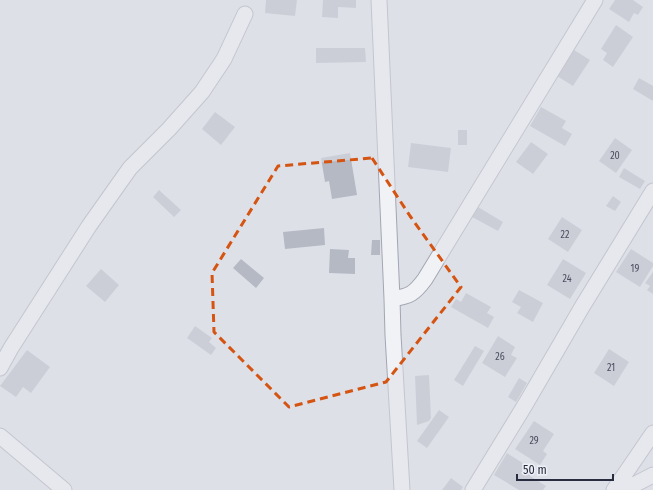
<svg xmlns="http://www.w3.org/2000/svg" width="653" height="490" font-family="'Fira Sans Condensed',sans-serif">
  <rect width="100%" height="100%" fill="#dee0e8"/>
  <path fill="#b5b9c4" d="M266,0H297L295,16L265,13Z
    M323,0H356V8L338,7V18L322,17Z
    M615,0H633L643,7L638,15L634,13L629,22L609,9Z
    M616,25L633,37L613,67L603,60L607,53L601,49Z
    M316,48H365L366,62L316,63Z
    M574,50L590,60L573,86L557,76Z
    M639,78L653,86V101L633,89Z
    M541,107L566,121L562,128L572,134L565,146L530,126Z
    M215,112L235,127L221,145L202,129Z
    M458,130H467V145H458Z
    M615,138L632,150L616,173L599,161Z
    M531,142L548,154L533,174L516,162Z
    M411,143L451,148L448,172L408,167Z
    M350,153L357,195L332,199L329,181L325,182L321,158Z
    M624,168L645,181L640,189L619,177Z
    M159,190L181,210L174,217L153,197Z
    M613,196L621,202L615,211L606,206Z
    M478,207L503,222L498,231L472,217Z
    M562,217L582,230L568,252L548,239Z
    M324,228L325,245L285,249L283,232Z
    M372,240H380V255H371Z
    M330,249L349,250L348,258H355V274L329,273Z
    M631,249L653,263V266L640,287L616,272Z
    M241,259L264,278L256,288L233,268Z
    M563,259L586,273L570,299L547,285Z
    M101,269L119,285L105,302L86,286Z
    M653,272V294L647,290L650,286L645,283Z
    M519,290L543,303L533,322L517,313L521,307L512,302Z
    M466,293L491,307L487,313L494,317L488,328L451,307L456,299L461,302Z
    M195,326L212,338L209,342L216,348L211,355L187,338Z
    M498,336L515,347L511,355L517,358L505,377L482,363Z
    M475,346L484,351L463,386L454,380Z
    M609,349L629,362L614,386L594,373Z
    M27,350L50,367L31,393L23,387L16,397L0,386Z
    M429,375L431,418L429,421L417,425L415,376Z
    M519,378L527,383L516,402L508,397Z
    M439,410L449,417L427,448L417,441Z
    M534,421L554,434L543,451L547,454L540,465L515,449Z
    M507,453L534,470L530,476L546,486L543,490H519L494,475Z
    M451,478L463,487L461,490H442Z"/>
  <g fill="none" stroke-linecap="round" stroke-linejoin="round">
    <defs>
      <path id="minor" d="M379,0L392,299L393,335L402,490
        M392,299C410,296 414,294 425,279L595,0
        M0,368L11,348L89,226L130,168L169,129L202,92L224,59L245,14
        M0,436L64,490
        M473,490L525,405L582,307L653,191
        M614,490L653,433
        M624,490L653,475"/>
    </defs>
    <use href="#minor" stroke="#a3a6b2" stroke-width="17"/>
    <use href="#minor" stroke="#f1f2f6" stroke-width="15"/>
  </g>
  <path d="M0 0H653V490H0ZM372,158L410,216L461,287L386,382L289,407L214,332L212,273L278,166Z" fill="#dee0e8" fill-opacity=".55" fill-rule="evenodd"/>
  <path fill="none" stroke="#d55411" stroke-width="3" stroke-dasharray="8 5" stroke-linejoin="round" d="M372,158L410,216L461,287L386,382L289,407L214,332L212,273L278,166Z"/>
  <g text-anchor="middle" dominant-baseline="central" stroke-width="3.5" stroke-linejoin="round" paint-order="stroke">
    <g font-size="10" fill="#4a4f60">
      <text x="615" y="156">20</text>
      <text x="565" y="235">22</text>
      <text x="635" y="269">19</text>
      <text x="567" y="279">24</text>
      <text x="500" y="357">26</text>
      <text x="611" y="368">21</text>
      <text x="534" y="441">29</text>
    </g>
  </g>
  <path d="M517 474v6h96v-6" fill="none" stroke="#272c3e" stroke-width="2"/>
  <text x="523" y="474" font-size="12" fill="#272c3e" stroke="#edf0f5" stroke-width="3" paint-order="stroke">50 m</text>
</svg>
